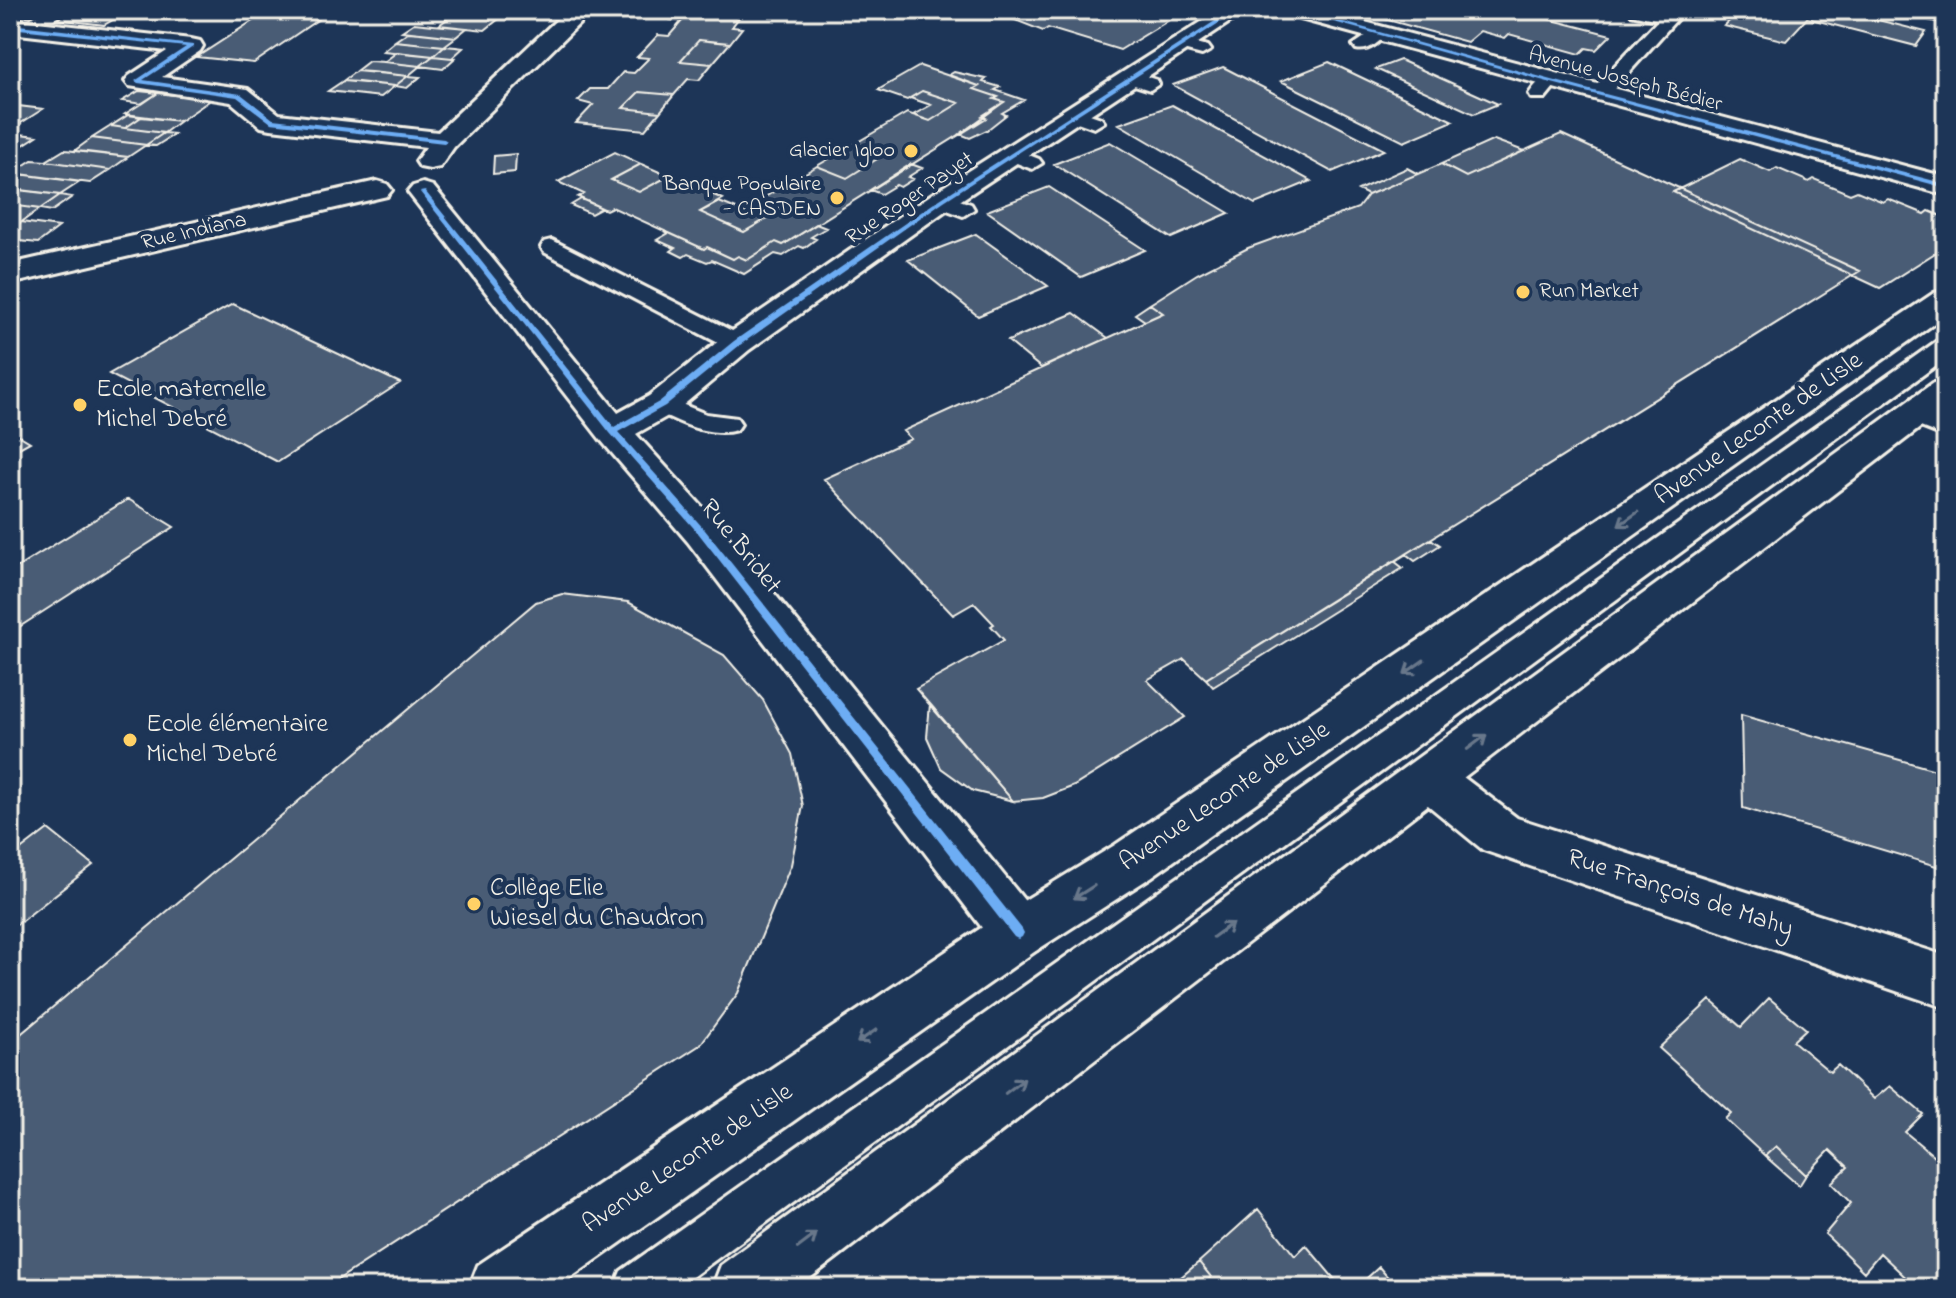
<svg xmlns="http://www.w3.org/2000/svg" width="1956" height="1298" font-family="'Indie Flower',sans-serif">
  <rect width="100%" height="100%" fill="#1d3557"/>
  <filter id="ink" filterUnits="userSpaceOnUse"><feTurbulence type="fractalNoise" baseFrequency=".0125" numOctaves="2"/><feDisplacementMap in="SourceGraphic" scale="16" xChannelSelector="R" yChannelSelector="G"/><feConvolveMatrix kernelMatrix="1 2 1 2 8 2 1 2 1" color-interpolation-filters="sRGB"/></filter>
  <g filter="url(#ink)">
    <path fill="#485b74" stroke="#f4f1e8" stroke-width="2" d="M14,10H44L31,17L10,14Z
      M73,10H130L104,25L56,19Z
      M137,10H153L162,11L150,18L126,16Z
      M249,10H332L254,63L197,57L260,16L241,15Z
      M459,10H510L485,30L439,25Z
      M681,10L743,12L732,27L742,28L730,43L699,40L680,61L712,64L699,80L688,79L674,95L639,92L623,108L660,112L645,130L576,123L593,105L578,101L590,89H608L623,72L634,73L649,58L637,57L646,48L658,35L669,36L682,21L671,20Z
      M990,10H1150L1174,17L1120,50L1048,28L1043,31Z
      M1352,10H1513L1611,35L1596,50L1586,48L1580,54L1509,34L1505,38L1480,31L1467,42Z
      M1741,10H1838L1926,32L1916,46L1807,18L1786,41L1724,26Z
      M414,23L433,25L467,28L456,37L402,31Z
      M408,32L421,33L456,37L444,46L395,41Z
      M699,40L717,42L730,43L712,64L680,61Z
      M395,41L444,46L433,56L383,51Z
      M444,46L456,47L463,48L452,58L433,56Z
      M397,52L433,56L420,66L384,62Z
      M433,56L452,58H455L443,69L420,66Z
      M1400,60L1467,90L1498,104L1474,114L1376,69Z
      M369,61L384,62L420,66L408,76L356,71Z
      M1329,62L1453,121L1404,142L1281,81Z
      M920,66L979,86L974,89L998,97L994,99L1004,102L982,116L986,118L783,245L776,242L747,260L738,256L733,259L707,247L704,249L612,207L606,210L578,197L584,194L558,182L615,152L641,164L611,180L639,192L669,176L723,199L700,212L744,232L783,209L760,200L817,166L847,178L885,154L856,143L907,113L930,121L959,103L922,91L907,100L878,90Z
      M1223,67L1384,150L1332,172L1173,85Z
      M356,71L371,72L408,76L395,86L343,81Z
      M954,72L986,79L983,82L1000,87L995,90L1024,100L1002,113L1006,115L987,130L970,138L960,134L1004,102L994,99L998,97L974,89L979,86L949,75Z
      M408,76L420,77L407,88L395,86Z
      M343,81L358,82L395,86L381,97L328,91Z
      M139,91L158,93L142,104L122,101Z
      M922,91L959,103L930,121L913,115L931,105L910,98Z
      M639,92L674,95L660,112L623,108Z
      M158,93L174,95L212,99L180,121L125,114Z
      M10,105L43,109L10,130Z
      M1172,105L1311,181L1255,204L1119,124Z
      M128,115L141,117L125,128L111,126Z
      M141,117L180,121L164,133L125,128Z
      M111,126L125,128L164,133L146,145L92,138Z
      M10,133L37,136L17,149L10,148Z
      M164,133L175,134L156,146L146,145Z
      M1561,134L1860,271L1206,679L1184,659L1147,680L1185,717L1074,786L1043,798L1013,801L916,689L1004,640L991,626L994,624L974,603L953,615L824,479L911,439L903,431L1163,313L1150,304L1197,274L1248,248L1358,208L1368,195L1441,164L1466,177Z
      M92,138L146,145L128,157L74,151Z
      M1494,140L1524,151L1466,177L1441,164Z
      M1110,142L1229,213L1171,238L1054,164Z
      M856,143L885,154L847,178L817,166Z
      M64,150L87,152L128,157L110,170L46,161Z
      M516,154L515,172L493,174L494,156Z
      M1740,159L1770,172L1777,168L1809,182L1814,179L1850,194L1857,191L1883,202L1888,199L1925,214L1929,211L1946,218V246L1880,288L1673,192Z
      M32,160L46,161L110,170L90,183L12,173Z
      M641,164L669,176L639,192L611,180Z
      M911,164L922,168L908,177L913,179L900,187L896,185L881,194L870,190Z
      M1407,168L1418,174L1368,195L1358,190Z
      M19,174L49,178L80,182L60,195L10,189V180Z
      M1049,187L1145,250L1081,277L987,211Z
      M10,189L21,190L60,195L40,209L10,205Z
      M60,195L72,197L52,211L40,209Z
      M581,199L602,208L591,214L571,205Z
      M719,202L746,213L764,202L783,209L744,232L700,212Z
      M10,205L40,209L10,230Z
      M21,222L59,227L38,243L10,240V230Z
      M816,224L826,228L811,237L816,239L804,248L799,246L783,256L775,254L744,274L712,260L707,262L688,254L683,257L671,251L675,248L657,240L669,233L704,249L707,247L733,259L738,256L747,260L776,242L783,245Z
      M976,234L1048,286L978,316L908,260Z
      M233,304L400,383L278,462L109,374Z
      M1150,304L1163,313L1145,321L1135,314Z
      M1074,313L1108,338L1041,368L1008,341Z
      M10,430L30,442L10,453Z
      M128,499L174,527L10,633V572Z
      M1431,539L1440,545L1415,561L1406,554Z
      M1394,561L1403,568L1213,687L1206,679Z
      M562,594L628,602L724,655L763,700L792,754L803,806L791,865L738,993L700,1045L325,1288H10V1043L536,602Z
      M930,704L1013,801L973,791L941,768L927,737Z
      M1741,715L1946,773V869L1743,808Z
      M48,829L93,865L10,930V858Z
      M1769,998L1806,1029L1793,1041L1830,1072L1838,1065L1874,1099L1890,1086L1923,1114L1905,1132L1946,1166V1288H1917L1880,1253L1864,1272L1825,1234L1851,1203L1831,1183L1848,1167L1830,1150L1806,1175L1776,1146L1765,1156L1725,1119L1731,1113L1659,1048L1710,1000L1741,1027Z
      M1776,1146L1806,1175L1799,1186L1765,1156Z
      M1258,1209L1295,1256L1306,1245L1342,1288H1200L1211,1277L1199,1262Z
      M1199,1262L1211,1277L1200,1288H1168Z
      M1379,1267L1397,1288H1356Z"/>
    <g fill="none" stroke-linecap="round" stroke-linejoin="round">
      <defs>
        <path id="service" d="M1629,10H1685L1606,98H1592L1590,94L1592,90L1658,20L1631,14Z
          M1908,10L1946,12V22L1910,14Z
          M1378,28L1387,33C1379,43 1368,52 1356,49L1353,45Z
          M1185,40L1208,46L1211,50L1202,55L1179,49L1176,45Z
          M1132,72L1157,80L1159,84L1150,90L1125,82L1123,78L1125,74Z
          M1550,75L1557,77L1559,81L1545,98H1531L1529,94C1534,86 1541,78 1550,75Z
          M1073,108L1101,118L1104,122L1094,128L1066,118L1063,114L1066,110Z
          M1011,148L1039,159L1042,163L1032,169L1004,158L1001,154L1004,150Z
          M942,194L971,204L974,209L963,216L934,205L931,200L934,195Z
          M552,240L746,338L749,343L746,348H728L544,252L541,247L544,242Z
          M1946,339V358L677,1288H614L621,1271L1937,341Z
          M662,396L706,414L737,418L741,424L737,430C707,438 680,422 653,410L649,404L653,398Z
          M1914,407L1946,418V437L1905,421L1901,415L1905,409Z"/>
        <path id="minor" d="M567,10H593L454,147L440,167L430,169L420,167L416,161L426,147L271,129L261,127L231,102L129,86L125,81L129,76L167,51L10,33V19L191,39L200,41L203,46L200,51L162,77L248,89L279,114L438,132Z
          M1220,10H1248L952,206L749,350L675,412L636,434L716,522L1037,916L1045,933L1037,950L1018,958L999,950L688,542L600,439L408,192L413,186L423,183L433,186L618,413L649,396L725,336L932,194Z
          M377,181L387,184L392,190L387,196L10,284V264Z
          M1429,758L1446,764L1517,818L1946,956V1008L1483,850L1412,792L1405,778L1412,764Z"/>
        <path id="tertiary" d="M1282,10H1320L1946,177V195L1286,15Z"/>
        <path id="secondary" d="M1946,290V315L1151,877L1037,950L556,1288H469L478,1265L999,916L1115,845L1934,293Z
          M1946,380V408L797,1288H712L721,1265L1933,383Z"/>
      </defs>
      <use href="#service" stroke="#f4f1e8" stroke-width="6"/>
      <use href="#minor" stroke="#f4f1e8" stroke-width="6"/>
      <use href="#tertiary" stroke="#f4f1e8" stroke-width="6"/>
      <use href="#secondary" stroke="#f4f1e8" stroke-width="6"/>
      <use href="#service" fill="#1d3557" fill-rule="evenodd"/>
      <use href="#minor" fill="#1d3557" fill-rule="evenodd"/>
      <use href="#tertiary" fill="#1d3557" fill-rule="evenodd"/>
      <use href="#secondary" fill="#1d3557" fill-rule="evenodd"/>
      <defs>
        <path id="cycleway" d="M1232,10H1239L944,201L740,345L665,406L618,432L705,530L1022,929L1024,933L1022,937L1018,939L1014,937L699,534L610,433L420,192L425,191L614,427L659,402L734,341L940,199Z
          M1291,10H1300L1552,80L1946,184V188L1548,82Z
          M10,24L193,45V47L143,80L241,94L273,119L444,139L447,141L444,143L271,123L237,97L138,83L135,81L186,47L10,28Z"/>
      </defs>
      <use href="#cycleway" stroke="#1d3557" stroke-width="5"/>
      <use href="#cycleway" fill="#6dadf4" fill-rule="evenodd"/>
    </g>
    <defs><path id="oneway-shaft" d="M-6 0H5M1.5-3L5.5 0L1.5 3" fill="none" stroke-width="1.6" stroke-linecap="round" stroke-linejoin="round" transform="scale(2)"/></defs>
    <g stroke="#68778a">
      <use href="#oneway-shaft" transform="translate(1628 519) rotate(145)"/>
      <use href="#oneway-shaft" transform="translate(1414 667) rotate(145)"/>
      <use href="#oneway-shaft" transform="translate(1477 742) rotate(-37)"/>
      <use href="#oneway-shaft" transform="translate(1084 892) rotate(148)"/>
      <use href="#oneway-shaft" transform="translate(1223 930) rotate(-36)"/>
      <use href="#oneway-shaft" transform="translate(867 1036) rotate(146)"/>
      <use href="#oneway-shaft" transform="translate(1015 1086) rotate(-37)"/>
      <use href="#oneway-shaft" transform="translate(807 1241) rotate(-37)"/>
    </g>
  </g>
  <g fill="#ffd166" stroke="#1d3557" stroke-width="3">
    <circle cx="911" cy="151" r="8"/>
    <circle cx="837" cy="198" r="8"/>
    <circle cx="1523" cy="292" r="8"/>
    <circle cx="80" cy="405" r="8"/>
    <circle cx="130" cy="740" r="8"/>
    <circle cx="474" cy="904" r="8"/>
  </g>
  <g text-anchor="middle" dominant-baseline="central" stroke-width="8" stroke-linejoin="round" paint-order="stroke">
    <g font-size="22" fill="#f4f1e8" stroke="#1d3557">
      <text transform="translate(1625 80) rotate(15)">Avenue Joseph Bédier</text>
      <text transform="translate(910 199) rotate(-34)">Rue Roger Payet</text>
      <text transform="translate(194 232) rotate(-13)">Rue Indiana</text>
    </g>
    <g font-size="22" fill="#f4f1e8" stroke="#1d3557" text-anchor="end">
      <text x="895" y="151">Glacier Igloo</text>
      <text x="821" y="185">Banque Populaire<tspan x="821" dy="25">- CASDEN</tspan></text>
      <text x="1539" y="292" text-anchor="start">Run Market</text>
    </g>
    <g font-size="26" fill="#f4f1e8" stroke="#1d3557" text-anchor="start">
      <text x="96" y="390">Ecole maternelle<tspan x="96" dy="30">Michel Debré</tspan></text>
      <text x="146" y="725">Ecole élémentaire<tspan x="146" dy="30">Michel Debré</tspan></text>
      <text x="490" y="889">Collège Elie<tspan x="490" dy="30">Wiesel du Chaudron</tspan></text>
    </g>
    <g font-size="26" fill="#f4f1e8" stroke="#1d3557">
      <text transform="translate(1759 429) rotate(-35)">Avenue Leconte de Lisle</text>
      <text transform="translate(740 547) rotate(51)">Rue Bridet</text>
      <text transform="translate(1225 797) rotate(-34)">Avenue Leconte de Lisle</text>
      <text transform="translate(1680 894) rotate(18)">Rue François de Mahy</text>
      <text transform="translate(688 1159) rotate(-34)">Avenue Leconte de Lisle</text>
    </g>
  </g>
  <rect width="1956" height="1298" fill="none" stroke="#1d3557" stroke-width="40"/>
  <rect x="20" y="20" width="1916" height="1258" fill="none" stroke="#f4f1e8" stroke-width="3" filter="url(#ink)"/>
</svg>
